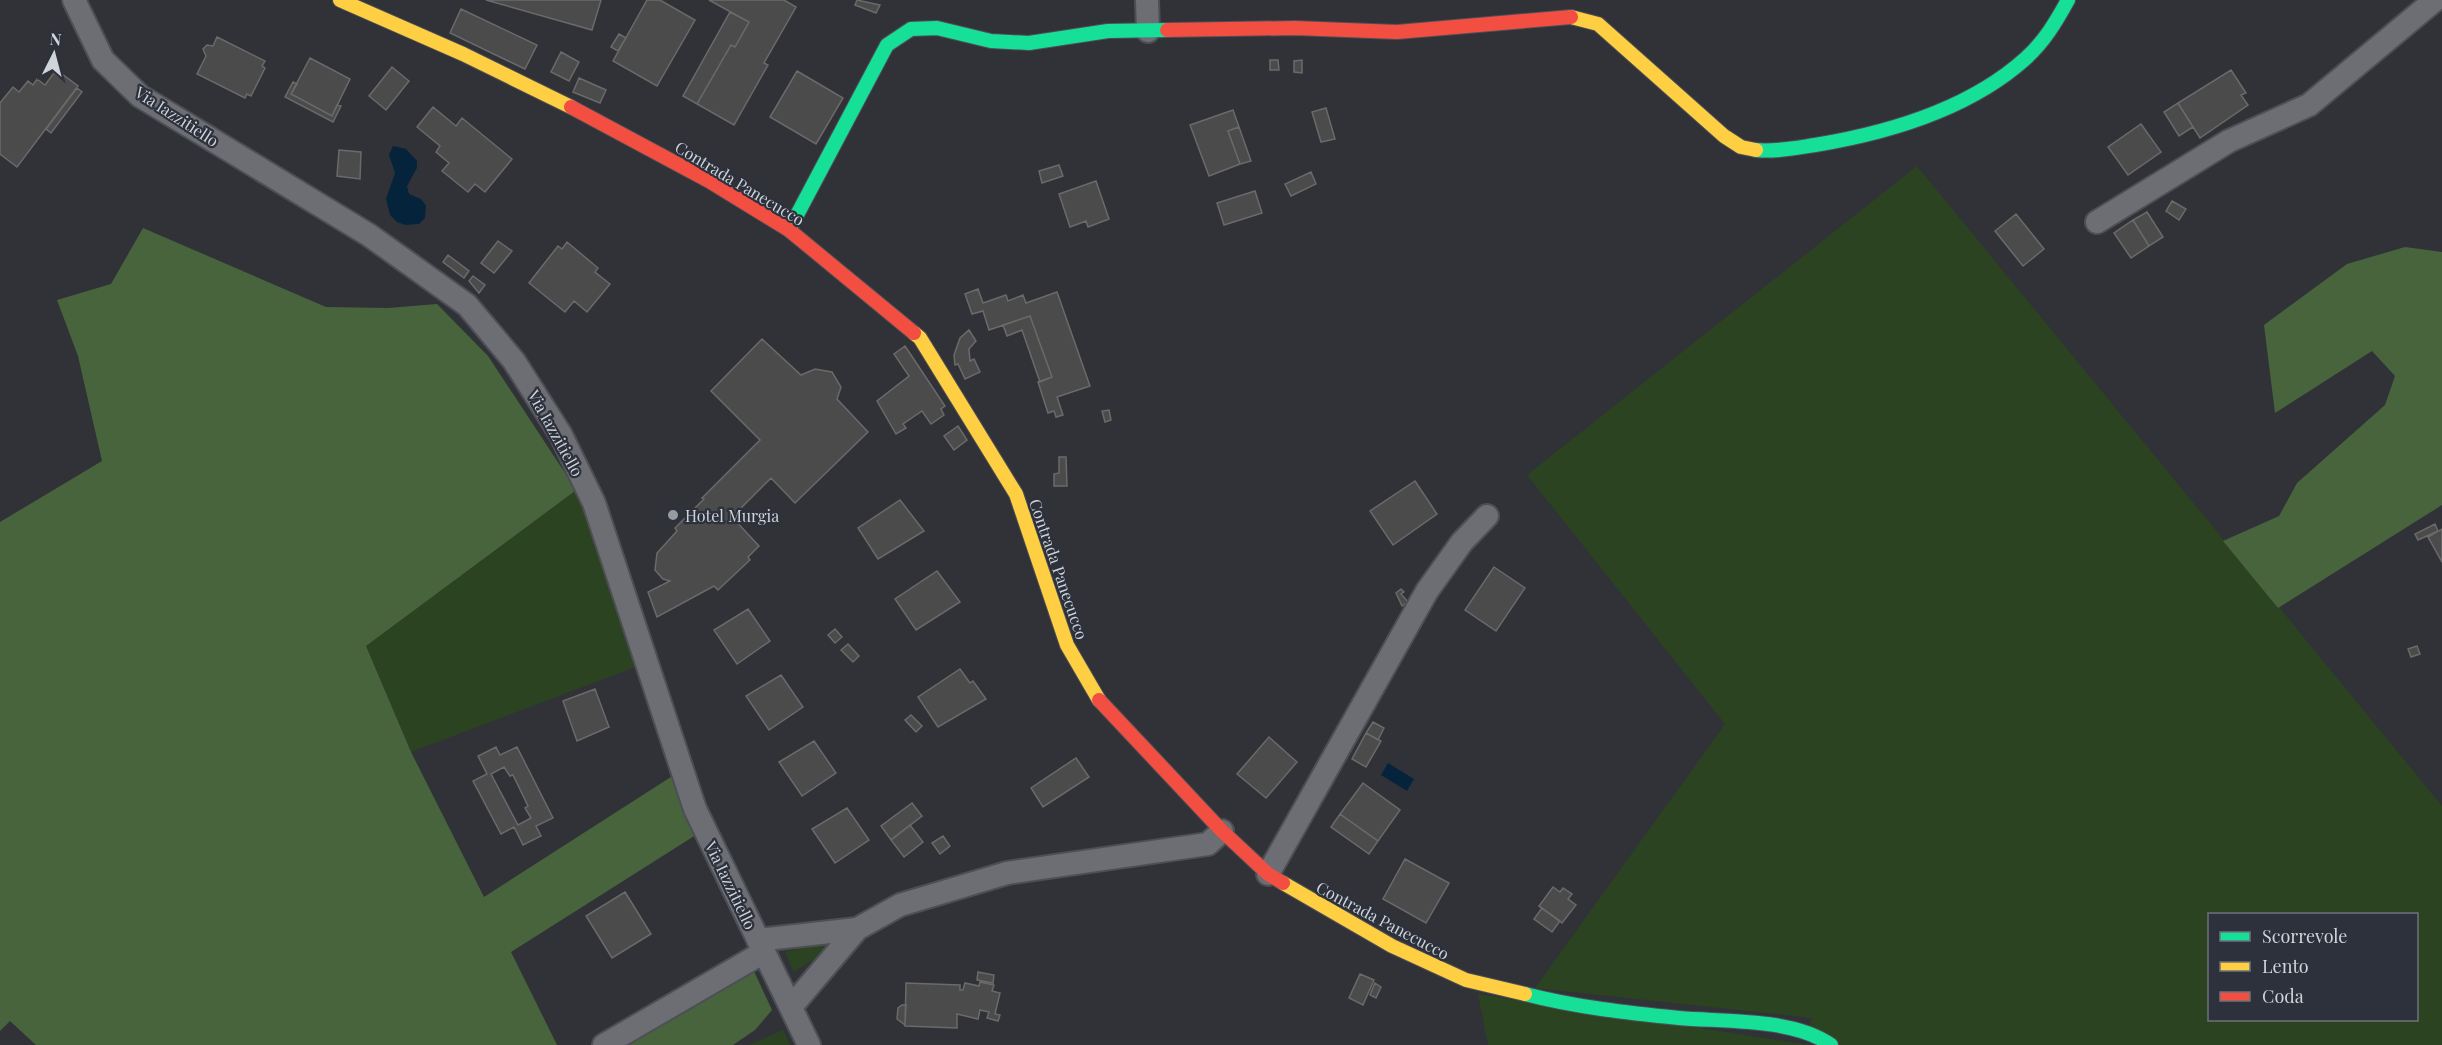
<svg xmlns="http://www.w3.org/2000/svg" width="2442" height="1045" font-family="'Playfair Display',serif">
  <rect width="100%" height="100%" fill="#303238"/>
  <path fill="#2b4320" fill-rule="evenodd" d="M1917,166L2442,806V1045H1829L1809,1027L1812,1018L1535,988L1725,724L1527,475ZM2210,914H2416V1020H2210Z
    M575,491L597,543L638,666L411,752L366,646Z
    M830,942L833,947L794,972L785,952Z
    M1478,994L1810,1045H1488Z
    M783,1030L790,1045H749Z"/>
  <path fill="#48643d" d="M143,228L326,307L388,308L437,304L488,356L569,479L575,491L366,646L411,752L484,897L674,775L699,833L511,952L557,1045H36L10,1021L0,1031V522L102,461L78,356L57,300L111,284Z
    M2405,247L2442,252V505L2278,608L2223,541L2279,516L2297,483L2385,405L2395,376L2372,351L2275,413L2264,325L2347,264Z
    M752,967L772,1010L755,1030L733,1045H617Z"/>
  <path fill="#06233c" d="M393,146L406,149L417,161V168L407,186L409,194L421,199L426,206L425,218L419,224L405,225L397,222L390,215L386,199L395,173L389,155Z
    M1388,763L1414,779L1407,791L1381,775Z"/>
  <path fill="#4c4b4c" stroke="#6b6a6a" stroke-width="1.5" fill-rule="evenodd" d="M486,0H601L592,30Z
    M647,0H660L695,20L657,86L613,61Z
    M709,0H784L796,7L764,63L768,65L734,125L697,104L731,45L735,47L749,22Z
    M857,0L880,5L876,13L855,5Z
    M461,9L537,45L525,69L450,33Z
    M730,12L749,22L735,47L731,45L697,104L683,96Z
    M619,34L626,38L618,51L611,47Z
    M217,37L265,61L262,66L265,68L251,96L247,94L245,98L197,74L206,56L203,49L207,45L213,46Z
    M561,52L579,62L569,81L551,72Z
    M310,58L350,79L332,116L291,94Z
    M1270,60H1278L1279,70H1270Z
    M1302,60V73L1294,72V61Z
    M392,67L409,81L386,110L369,96Z
    M2231,70L2246,93L2241,95L2248,105L2200,138L2178,103Z
    M797,71L843,98L816,144L770,117Z
    M54,73L60,77L62,74L78,86L17,167L0,154V103L13,87L19,92L28,81L33,85L37,79L45,85Z
    M579,78L606,90L600,103L573,92Z
    M293,82L297,84L291,94L332,116L337,105L341,106L333,122L285,97Z
    M77,88L82,92L51,133L46,129Z
    M2178,103L2193,127L2179,136L2164,112Z
    M433,107L456,126L462,118L512,159L485,192L475,184L468,192L442,171L449,163L436,152L440,146L417,127Z
    M1326,108L1335,139L1321,142L1312,112Z
    M1233,110L1239,127L1228,131L1240,164L1209,176L1190,125Z
    M2141,124L2161,152L2128,175L2108,147Z
    M1239,127L1251,161L1240,164L1228,131Z
    M339,150L361,152L360,179L337,176Z
    M1059,165L1063,176L1042,183L1039,171Z
    M1311,172L1316,184L1291,196L1285,184Z
    M1096,181L1109,219L1088,227L1086,221L1070,227L1059,194Z
    M1255,191L1262,213L1224,225L1217,203Z
    M2172,201L2186,209L2179,220L2166,211Z
    M2147,212L2163,237L2149,246L2133,220Z
    M2016,214L2044,249L2023,266L1995,231Z
    M2133,220L2149,246L2131,258L2114,233Z
    M498,241L512,251L494,273L481,263Z
    M567,242L598,268L595,272L610,284L587,312L574,301L565,312L529,283L558,246L562,249Z
    M448,255L469,271L464,278L443,262Z
    M473,276L485,285L479,293L469,281Z
    M978,289L983,303L1006,295L1008,301L1023,295L1026,303L1057,292L1090,386L1057,397L1063,415L1056,417L1054,411L1048,413L1038,382L1052,377L1030,316L989,330L983,311L972,314L965,294Z
    M1030,316L1052,377L1040,382L1022,330L1007,336L1003,325Z
    M969,330L976,341L969,349L970,361L974,359L980,372L965,379L958,364L955,365L954,355L960,338Z
    M762,339L801,375L815,369L832,372L841,387L837,399L868,432L795,503L771,478L732,517L759,546L748,557L750,560L718,590L714,586L657,617L648,592L670,581L663,579L655,570L657,553L677,531L675,528L704,499L702,498L760,440L711,391Z
    M905,346L945,406L941,409L944,415L931,424L922,411L903,424L906,428L896,434L877,401L909,376L894,354Z
    M1109,410L1111,420L1105,422L1102,411Z
    M958,426L967,440L954,450L944,436Z
    M1059,457H1066L1067,486H1054V474L1059,473Z
    M1415,481L1437,514L1393,545L1370,511Z
    M900,500L924,531L878,559L858,528Z
    M2435,524L2438,531L2418,540L2415,534Z
    M2442,529V562L2428,537Z
    M1494,567L1525,588L1496,631L1465,610Z
    M937,571L960,602L916,630L895,599Z
    M1401,589L1404,592L1401,594L1408,602L1402,606L1396,593Z
    M748,609L770,641L737,664L714,630Z
    M835,629L842,637L835,643L828,635Z
    M848,644L859,656L853,662L841,650Z
    M2417,646L2420,654L2411,657L2408,649Z
    M960,669L970,683L973,681L986,699L938,727L918,697Z
    M781,675L803,707L769,730L746,696Z
    M595,689L609,727L577,741L563,701Z
    M911,715L922,726L916,732L905,720Z
    M1373,722L1384,728L1378,740L1366,733Z
    M1366,733L1381,741L1366,767L1352,759Z
    M1269,737L1297,762L1266,798L1237,774Z
    M814,741L836,773L802,796L779,762Z
    M496,747L500,755L517,747L553,818L536,826L541,836L523,845L514,827L501,834L473,781L487,774L478,756ZM504,767L510,776L513,775L528,806L525,808L531,818L518,825L491,774Z
    M1076,758L1089,777L1043,807L1031,788Z
    M1363,783L1400,810L1378,841L1340,814Z
    M912,803L922,816L891,840L881,826Z
    M847,808L869,840L835,863L812,829Z
    M1340,814L1378,841L1369,854L1331,827Z
    M910,825L923,842L904,857L891,840Z
    M943,836L950,846L940,854L932,843Z
    M1405,859L1449,883L1426,923L1383,899Z
    M1553,887L1560,892L1563,888L1572,894L1568,899L1576,905L1562,923L1539,906Z
    M625,892L651,934L612,958L586,916Z
    M1542,908L1560,921L1552,932L1534,919Z
    M978,972L994,975L993,983L977,980Z
    M1360,974L1374,980L1363,1005L1349,998Z
    M980,982L994,985L992,991L1000,993L995,1014L1000,1015L998,1021L987,1018L989,1012L980,1010L978,1019L957,1014V1028L905,1026L906,983L960,985V990H963L965,983L979,986Z
    M1375,983L1381,987L1376,998L1370,995Z
    M902,1005H906L905,1025L897,1019L898,1008Z"/>
  <g fill="none" stroke-linecap="round" stroke-linejoin="round">
    <defs>
      <path id="street" d="M74,0L103,60L140,96L369,235L467,305L514,361L561,435L594,503L695,809L809,1045
        M1147,0L1148,31
        M2097,222L2229,141L2309,105L2435,0
        M1268,874L1427,591L1462,542L1487,516
        M758,940L857,929
        M791,1007L857,929L900,905L1007,873L1208,844L1222,831
        M604,1045L764,952"/>
      <path id="fast" d="M1756,150C1775,152 1795,148 1815,145C1888,133 1968,110 2025,59C2044,42 2056,22 2068,0
        M789,230L887,45L911,29L937,28L991,41L1029,43L1108,31L1167,30
        M1525,994C1575,1007 1628,1013 1679,1018C1725,1022 1793,1018 1831,1045"/>
      <path id="slow" d="M340,0L463,54L571,107
        M1571,17L1598,24L1724,136L1741,147L1756,150
        M914,333L920,338L1016,494L1067,645L1099,700
        M1283,883L1392,946L1466,980L1525,994"/>
      <path id="jam" d="M1167,30L1295,28L1397,32L1571,17
        M571,107L709,181L789,230L914,333
        M1099,700L1222,831L1268,874L1283,883"/>
    </defs>
    <use href="#street" stroke="#4d4f54" stroke-width="26"/>
    <use href="#fast" stroke="#4d4f54" stroke-width="16"/>
    <use href="#slow" stroke="#4d4f54" stroke-width="16"/>
    <use href="#jam" stroke="#4d4f54" stroke-width="16"/>
    <use href="#street" stroke="#6c6e74" stroke-width="22"/>
    <use href="#fast" stroke="#16e098" stroke-width="14"/>
    <use href="#slow" stroke="#ffcf43" stroke-width="14"/>
    <use href="#jam" stroke="#f24e42" stroke-width="14"/>
  </g>
  <circle fill="#979ba1" stroke="#2c313c" stroke-width="2" cx="673" cy="515" r="6"/>
  <g text-anchor="middle" dominant-baseline="central" stroke-width="4.5" stroke-linejoin="round" paint-order="stroke">
    <g font-size="16" fill="#cfd3da" stroke="#2c313c">
      <text transform="translate(177 116) rotate(33)">Via Iazzitiello</text>
      <text transform="translate(740 183) rotate(31)">Contrada Panecucco</text>
      <text transform="translate(556 433) rotate(61)">Via Iazzitiello</text>
      <text transform="translate(1059 569) rotate(71)">Contrada Panecucco</text>
      <text transform="translate(731 885) rotate(64)">Via Iazzitiello</text>
      <text transform="translate(1383 920) rotate(28)">Contrada Panecucco</text>
    </g>
    <g font-size="16" fill="#cfd3da" stroke="#2c313c" text-anchor="start">
      <text x="685" y="515">Hotel Murgia</text>
    </g>
  </g>
  <rect x="2208" y="913" width="210" height="108" fill="#2c313c" stroke="#6d727b" stroke-width="1.5"/>
  <rect x="2220" y="932" width="30" height="9" fill="#16e098" stroke="#6d727b" stroke-width="1.5"/>
  <text x="2262" y="943" font-size="18" fill="#cfd3da">Scorrevole</text>
  <rect x="2220" y="962" width="30" height="9" fill="#ffcf43" stroke="#6d727b" stroke-width="1.5"/>
  <text x="2262" y="973" font-size="18" fill="#cfd3da">Lento</text>
  <rect x="2220" y="992" width="30" height="9" fill="#f24e42" stroke="#6d727b" stroke-width="1.5"/>
  <text x="2262" y="1003" font-size="18" fill="#cfd3da">Coda</text>
  <g transform="translate(54 54) rotate(6)" stroke="#2c313c" stroke-width="4.5" paint-order="stroke">
  <path d="M0-4.5L10 22L0 15L-10 22Z" fill="#cfd3da"/>
  <text y="-9" font-size="16" font-weight="bold" text-anchor="middle" fill="#cfd3da">N</text>
  </g>
</svg>
